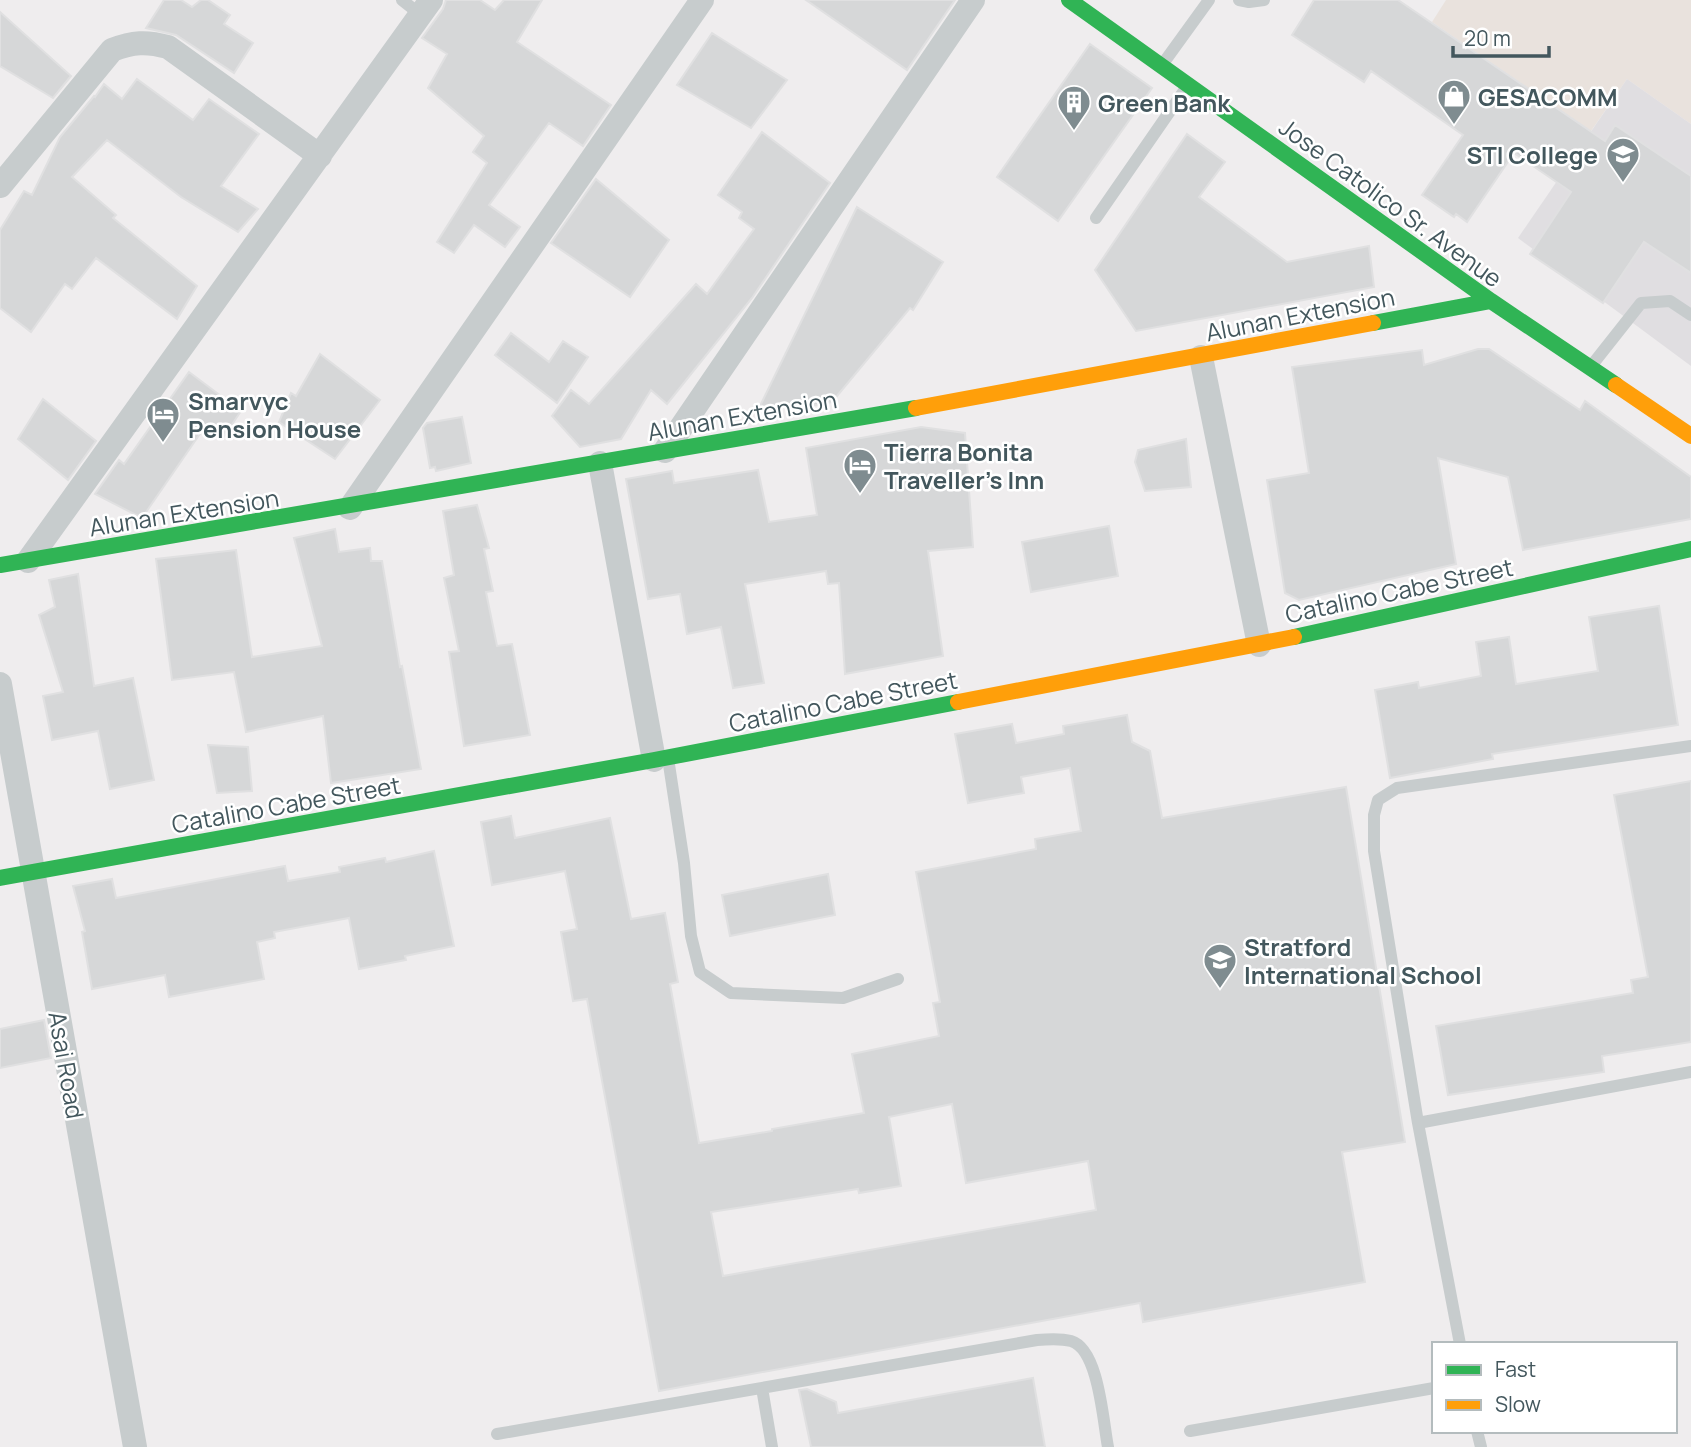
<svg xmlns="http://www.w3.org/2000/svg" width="1691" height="1447" font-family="Manrope,sans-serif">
  <rect width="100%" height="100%" fill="#efedee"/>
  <path fill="#e9e2dd" d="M1446,0H1691V124L1627,79L1591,131L1432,22Z"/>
  <path fill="#e0dee1" d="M1627,79L1691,124V366L1518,238Z"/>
  <path fill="#d6d7d8" stroke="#e0e0e1" stroke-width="2" fill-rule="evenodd" d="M164,0H181L192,7L201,0H208L230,15L224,24L253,43L234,73L176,35L146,28Z
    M446,0H480L495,10L504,0H542L517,42L611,105L583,146L549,123L489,205L520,227L505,247L474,225L454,253L437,242L487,163L473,152L484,136L428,88L447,54L422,38L443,9Z
    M806,0H955L907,70Z
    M1314,0H1398L1605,141L1615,125L1691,176V273L1644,242L1603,303L1530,254L1571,192L1514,153L1467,222L1456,214L1454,217L1422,195L1463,135L1371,71L1364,82L1292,35Z
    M0,12L71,76L53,98L0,66Z
    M712,33L787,80L751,128L677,85Z
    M1090,44L1152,88L1058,221L997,177Z
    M137,79L193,120L209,99L259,134L221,186L258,209L238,232L181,197L107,140L72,177L116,215L113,218L197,286L177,319L96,258L72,289L65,284L31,332L0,308V230L24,191L32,195L60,137L94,96L95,97L104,84L122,99Z
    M762,132L830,183L752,298L667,404L651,390L621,439L580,447L552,416L571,390L589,404L696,284L707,294L754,229L739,218L742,212L718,195Z
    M1187,134L1225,162L1199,197L1287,262L1369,246L1374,287L1136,331L1095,270Z
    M596,179L669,240L630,297L551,243Z
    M857,207L943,262L913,310L910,308L832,402L799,408V404L760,406Z
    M511,333L549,362L563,341L588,357L557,403L495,355Z
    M1478,349H1489L1580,410L1585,401L1691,477V519L1523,550L1508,477L1438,458L1456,564L1299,600L1285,593L1267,480L1309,473L1292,367L1422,350L1424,365Z
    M320,354L380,400L335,459L279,422L291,393L296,396Z
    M189,372L241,411L223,438L204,428L142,518L95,494L119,460L124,464Z
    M43,399L96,441L68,480L18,439Z
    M462,417L471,463L436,471L435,467L430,468L423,428L427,423Z
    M921,427L965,433L973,547L928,551L943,656L845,674L839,583L828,584L826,571L745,584L764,683L733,688L721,627L687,634L680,594L648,599L626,479L672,471L674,483L758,470L769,522L817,515L806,448Z
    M1186,439L1191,487L1145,491L1135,462L1138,450Z
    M477,505L489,548L484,549L493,591L486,592L497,646L512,644L530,735L464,746L449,652L459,651L444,578L454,575L443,511Z
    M1109,526L1118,576L1031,592L1022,542Z
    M335,529L339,552L370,548L371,561H382L400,667L402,666L421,769L331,783L323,716L246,732L234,672L172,680L156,559L236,550L252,657L322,646L294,538Z
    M78,574L94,686L133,678L154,780L110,789L98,731L52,740L43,696L63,692L39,615L55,607L49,580Z
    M1659,606L1678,725L1492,754L1493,759L1390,778L1375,690L1418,682L1419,688L1481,676L1476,642L1509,637L1516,684L1598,671L1589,617Z
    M1127,715L1132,742L1150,751L1162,818L1346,787L1405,1142L1342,1152L1365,1282L1143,1322L1140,1303L659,1391L587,999L573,1001L561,932L577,929L565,871L492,885L481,822L511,816L515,838L610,818L631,919L665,913L678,982L670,984L699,1143L772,1131V1129L864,1113L852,1054L939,1036L933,1003L940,1002L916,872L1036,849L1035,839L1081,831L1070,768L1021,777L1024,793L968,803L955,734L1012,724L1016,743L1064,734L1063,726ZM952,1104L966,1183L1088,1161L1096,1210L723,1276L711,1212L858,1189L859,1193L901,1186L889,1117Z
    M208,745L248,747L252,791L217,793Z
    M1691,781V1042L1602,1056L1604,1072L1448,1095L1436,1026L1633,993L1631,980L1648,977L1614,795Z
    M434,851L454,946L405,956L406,960L359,969L349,918L274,932L275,938L257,942L264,979L169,997L165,975L92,989L82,932L85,931L73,886L112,879L116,898L285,866L288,881L340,872L339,867L385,858L386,862Z
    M828,874L835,915L730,936L722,895Z
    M44,1020L51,1058L0,1068V1029Z
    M1033,1378L1045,1447H811L799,1390L807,1389L836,1402L838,1413Z"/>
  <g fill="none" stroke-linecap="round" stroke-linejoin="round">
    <path stroke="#c7cccd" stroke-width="12" d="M402,0L421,15
      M1239,0L1249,2L1264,0
      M1162,65L1209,0
      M1096,218L1186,88
      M1592,365L1641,303L1670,301L1691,315
      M668,758L684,863L691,936L700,972L731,993L843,998L898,979
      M1418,1123L1691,1072
      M1460,1344L1418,1123L1374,851V815L1378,800L1397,788L1691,746
      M762,1388L772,1447
      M1190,1431L1434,1388
      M1477,1431L1481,1447
      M497,1434L1037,1340C1048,1339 1060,1338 1071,1341C1099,1349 1103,1422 1108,1447"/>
    <path stroke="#c7cccd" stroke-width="24" d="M0,186L112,50C133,42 146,41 168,47L320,156
      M1201,357L1259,645
      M665,451L973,0
      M600,463L654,760
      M350,508L702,0
      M28,561L431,0
      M0,684L135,1447"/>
    <path stroke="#30b455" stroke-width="16" d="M1069,0L1491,301L1616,385
      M1373,323L1491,301
      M0,565L916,408
      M1294,637L1691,549
      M0,878L654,760L958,702"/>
    <path stroke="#ff9f0a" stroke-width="16" d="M1616,385L1691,436
      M916,408L1373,323
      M958,702L1294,637"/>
  </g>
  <defs>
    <symbol id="shop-pin" viewBox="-11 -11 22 30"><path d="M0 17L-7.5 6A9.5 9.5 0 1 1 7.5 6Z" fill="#7f8c90" stroke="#fff"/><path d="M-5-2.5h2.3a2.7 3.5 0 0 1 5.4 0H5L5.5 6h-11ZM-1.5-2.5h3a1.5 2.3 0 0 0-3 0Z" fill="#fff"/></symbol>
    <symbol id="building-pin" viewBox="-11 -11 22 30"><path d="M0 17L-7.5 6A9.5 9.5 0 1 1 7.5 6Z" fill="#7f8c90" stroke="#fff"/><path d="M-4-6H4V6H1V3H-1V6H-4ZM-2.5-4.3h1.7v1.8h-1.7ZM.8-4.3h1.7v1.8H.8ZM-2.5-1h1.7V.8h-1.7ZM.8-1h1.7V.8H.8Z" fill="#fff"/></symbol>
    <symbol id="university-pin" viewBox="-11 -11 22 30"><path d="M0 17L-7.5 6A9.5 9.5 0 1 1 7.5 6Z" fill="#7f8c90" stroke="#fff"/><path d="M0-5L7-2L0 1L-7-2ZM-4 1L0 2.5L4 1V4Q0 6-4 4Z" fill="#fff"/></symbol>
    <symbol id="hotel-pin" viewBox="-11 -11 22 30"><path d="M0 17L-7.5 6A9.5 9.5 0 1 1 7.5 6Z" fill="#7f8c90" stroke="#fff"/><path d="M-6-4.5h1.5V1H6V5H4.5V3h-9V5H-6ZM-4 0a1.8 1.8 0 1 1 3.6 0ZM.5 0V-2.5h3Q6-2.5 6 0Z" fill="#fff"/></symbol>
    <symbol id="school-pin" viewBox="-11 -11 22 30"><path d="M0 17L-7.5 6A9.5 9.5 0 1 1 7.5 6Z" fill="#7f8c90" stroke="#fff"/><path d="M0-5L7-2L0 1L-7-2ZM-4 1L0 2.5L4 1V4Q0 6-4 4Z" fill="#fff"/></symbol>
  </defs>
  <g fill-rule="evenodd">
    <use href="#shop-pin" x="1435" y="77" width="38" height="52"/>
    <use href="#building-pin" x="1055" y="83" width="38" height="52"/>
    <use href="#university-pin" x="1604" y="135" width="38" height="52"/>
    <use href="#hotel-pin" x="144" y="395" width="38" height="52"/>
    <use href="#hotel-pin" x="841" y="446" width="38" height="52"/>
    <use href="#school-pin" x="1201" y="941" width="38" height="52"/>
  </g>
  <g text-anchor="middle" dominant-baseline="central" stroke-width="5" stroke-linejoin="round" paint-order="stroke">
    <g font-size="24" font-weight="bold" fill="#43575d" stroke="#fff" text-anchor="start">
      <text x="1478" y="96">GESACOMM</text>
      <text x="1098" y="102">Green Bank</text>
      <text x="1598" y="154" text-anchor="end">STI College</text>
      <text x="188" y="400">Smarvyc<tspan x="188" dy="28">Pension House</tspan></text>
      <text x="884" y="451">Tierra Bonita<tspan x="884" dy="28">Traveller's Inn</tspan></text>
      <text x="1244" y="946">Stratford<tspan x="1244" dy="28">International School</tspan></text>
    </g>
    <g font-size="24" fill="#43575d" stroke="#fff">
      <text transform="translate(1391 202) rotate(36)">Jose Catolico Sr. Avenue</text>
      <text transform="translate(1300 314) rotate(-11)">Alunan Extension</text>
      <text transform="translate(742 415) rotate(-10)">Alunan Extension</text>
      <text transform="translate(184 512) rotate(-9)">Alunan Extension</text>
      <text transform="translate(1399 590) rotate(-12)">Catalino Cabe Street</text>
      <text transform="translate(843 701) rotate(-11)">Catalino Cabe Street</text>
      <text transform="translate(286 804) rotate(-10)">Catalino Cabe Street</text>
      <text transform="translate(67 1065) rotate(80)">Asai Road</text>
    </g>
  </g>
  <rect x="1432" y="1342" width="245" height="91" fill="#ffffff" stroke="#b4bcbe" stroke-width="2"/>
  <rect x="1446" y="1365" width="35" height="10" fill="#30b455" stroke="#b4bcbe" stroke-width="2"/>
  <text x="1495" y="1377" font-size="21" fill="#43575d">Fast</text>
  <rect x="1446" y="1400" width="35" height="10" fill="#ff9f0a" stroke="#b4bcbe" stroke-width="2"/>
  <text x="1495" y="1412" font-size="21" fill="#43575d">Slow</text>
  <path d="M1453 46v10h96v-10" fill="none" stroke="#43575d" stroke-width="3.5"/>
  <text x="1464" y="46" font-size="21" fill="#43575d" stroke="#ffffff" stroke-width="5" paint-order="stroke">20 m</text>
</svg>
